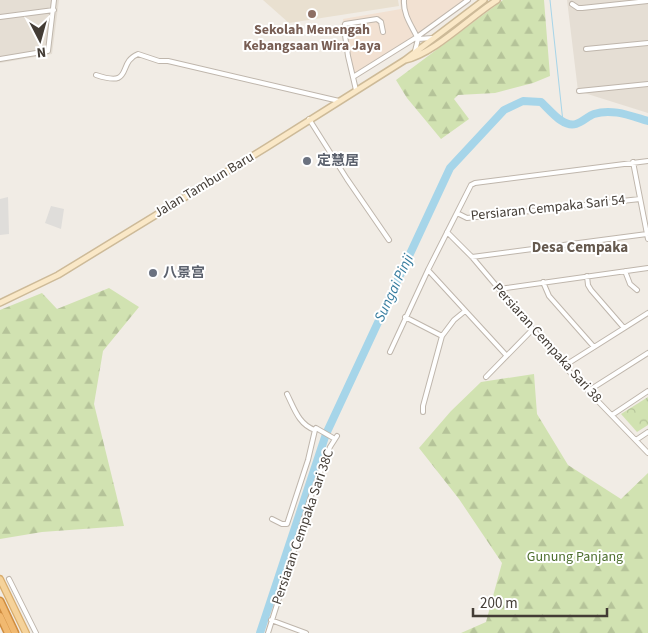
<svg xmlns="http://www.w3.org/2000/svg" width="648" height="633" font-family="'Source Sans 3','Noto Sans SC',sans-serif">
  <defs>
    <pattern id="forest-firs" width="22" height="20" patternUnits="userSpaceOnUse" patternTransform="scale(1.25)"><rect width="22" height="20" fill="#d1e2b1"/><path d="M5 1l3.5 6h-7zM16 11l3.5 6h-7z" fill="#b5c399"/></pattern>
    <pattern id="park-crowns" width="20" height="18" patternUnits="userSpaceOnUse" patternTransform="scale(1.25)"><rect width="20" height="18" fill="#d1e2b1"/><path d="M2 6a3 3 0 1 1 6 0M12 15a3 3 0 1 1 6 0" fill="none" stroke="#b5c399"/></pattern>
  </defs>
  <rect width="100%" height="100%" fill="#f1ece5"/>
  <path fill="#e5ded4" d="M0,0H59L52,54L0,63Z
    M567,0H648V113L578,91Z"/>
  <path fill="#f2e1d2" d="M400,0H469L352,79L343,19L401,9Z"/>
  <path fill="#e9e0d0" d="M263,0H398L399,6L289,23Z"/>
  <path fill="url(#forest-firs)" d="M503,0H544L550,76L533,83L495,93L458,95L454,99L469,119L441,139L407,98L396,80Z
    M109,288L139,307L103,351L94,404L124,526L42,532L0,539V310L42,293L57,309Z
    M534,374L537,414L568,465L621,499L648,473V633H461L486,622L502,563L459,499L419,448L451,411L481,382Z"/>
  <path fill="url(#park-crowns)" d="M648,397V425L637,432L621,414Z"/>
  <path fill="#dfddda" d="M8,197L9,234L0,235V199Z
    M51,206L64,209L61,229L45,223Z"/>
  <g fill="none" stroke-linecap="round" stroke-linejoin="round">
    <path stroke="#a6d5e9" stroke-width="1" d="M550,0L563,122"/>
    <path stroke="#a6d5e9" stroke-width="8" d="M260,633L326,434L450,168L504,110L523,101L541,102C550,110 563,128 576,124C583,122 588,116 594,114C612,108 631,116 648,121"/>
    <defs>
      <path id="minor" d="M404,0C403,15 412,26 418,39L415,51
        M572,4L578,8H582L648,1
        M0,17L54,10
        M418,39L433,38
        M586,49L648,43
        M0,59L48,51L54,0
        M96,75C135,88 116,63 138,54L159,61H168L339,101
        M353,77L417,37L468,0
        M356,90L348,56L344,28L345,24L377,19L381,22L383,32
        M579,91L648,84
        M309,119L347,179L389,240
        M633,162L648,239
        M457,213L467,218L640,199
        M447,232L472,257L564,366L648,453
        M472,257L647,234
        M428,270L506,355
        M625,271L630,284L637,290
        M587,276L588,285L591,290L624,328
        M543,282L549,296L594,347
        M499,289L648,268
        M405,317L442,336
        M390,352L428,270L471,185L475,183L648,161
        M564,366L648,313
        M486,377L532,330
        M588,391L648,353
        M287,394C294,408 299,425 315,430L316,428L335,439
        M423,412V406L442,336L454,320L465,311
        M612,415L648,391
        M636,440L648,432
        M272,519L282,524H287L308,460L315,430
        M9,579L36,633
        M271,620L306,633
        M268,633L311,496L330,447L337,436"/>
      <path id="secondary" d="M405,60C434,54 471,16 497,0
        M0,303L58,275L267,147L405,60L484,0"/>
      <path id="primary" d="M0,579L26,633"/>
      <path id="motorway" d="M0,601L15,633
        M0,616L8,633"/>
    </defs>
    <use href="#minor" stroke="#bfb6ac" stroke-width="6"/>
    <use href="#secondary" stroke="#cdba98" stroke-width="8"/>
    <use href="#primary" stroke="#d9ad6c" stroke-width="8"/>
    <use href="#motorway" stroke="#cf8d41" stroke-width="9"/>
    <use href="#minor" stroke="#fff" stroke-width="4"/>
    <use href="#secondary" stroke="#fae8c7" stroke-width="5"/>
    <use href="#primary" stroke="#f5d29a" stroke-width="5.5"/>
    <use href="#motorway" stroke="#f1b970" stroke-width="6"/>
  </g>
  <circle fill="#8d6e63" stroke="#fff" stroke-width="2" cx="312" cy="14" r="5"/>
  <g fill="#6b7280" stroke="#fff" stroke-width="2">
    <circle cx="307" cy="161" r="5"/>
    <circle cx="153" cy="273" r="5"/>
  </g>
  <g text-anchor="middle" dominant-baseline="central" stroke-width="4" stroke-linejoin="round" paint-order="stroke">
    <g font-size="14" font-weight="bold" fill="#785e54" stroke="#fff">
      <text x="312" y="30">Sekolah Menengah<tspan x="312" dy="16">Kebangsaan Wira Jaya</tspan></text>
    </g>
    <g font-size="14" font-weight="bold" fill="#5b616d" stroke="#fff" text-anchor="start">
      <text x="317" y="161">定慧居</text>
      <text x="163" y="273">八景宫</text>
    </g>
    <g font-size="14" fill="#433c35" stroke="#fff">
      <text transform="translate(204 185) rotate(-31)">Jalan Tambun Baru</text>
      <text transform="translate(548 208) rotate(-6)">Persiaran Cempaka Sari 54</text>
      <text transform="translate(547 343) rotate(48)">Persiaran Cempaka Sari 38</text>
      <text transform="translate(303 527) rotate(-71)">Persiaran Cempaka Sari 38C</text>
    </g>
    <g font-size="14" fill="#4d6f2e" stroke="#fff">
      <text x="575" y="557">Gunung Panjang</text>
    </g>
    <g font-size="15" font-weight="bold" fill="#65594e" stroke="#fff">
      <text x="580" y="247">Desa Cempaka</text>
    </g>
    <g font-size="15" font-style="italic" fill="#367c9e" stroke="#fff">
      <text transform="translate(394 288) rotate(-65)">Sungai Pinji</text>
    </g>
  </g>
  <g transform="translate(40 40) rotate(174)" stroke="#ffffff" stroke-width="4" paint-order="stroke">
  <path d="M0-4L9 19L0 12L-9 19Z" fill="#433c35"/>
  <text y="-8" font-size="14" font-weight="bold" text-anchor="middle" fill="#433c35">N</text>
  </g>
  <path d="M473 608v8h134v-8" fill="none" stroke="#433c35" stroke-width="2.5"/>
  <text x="480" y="608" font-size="15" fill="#433c35" stroke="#ffffff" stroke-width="4" paint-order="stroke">200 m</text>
</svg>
